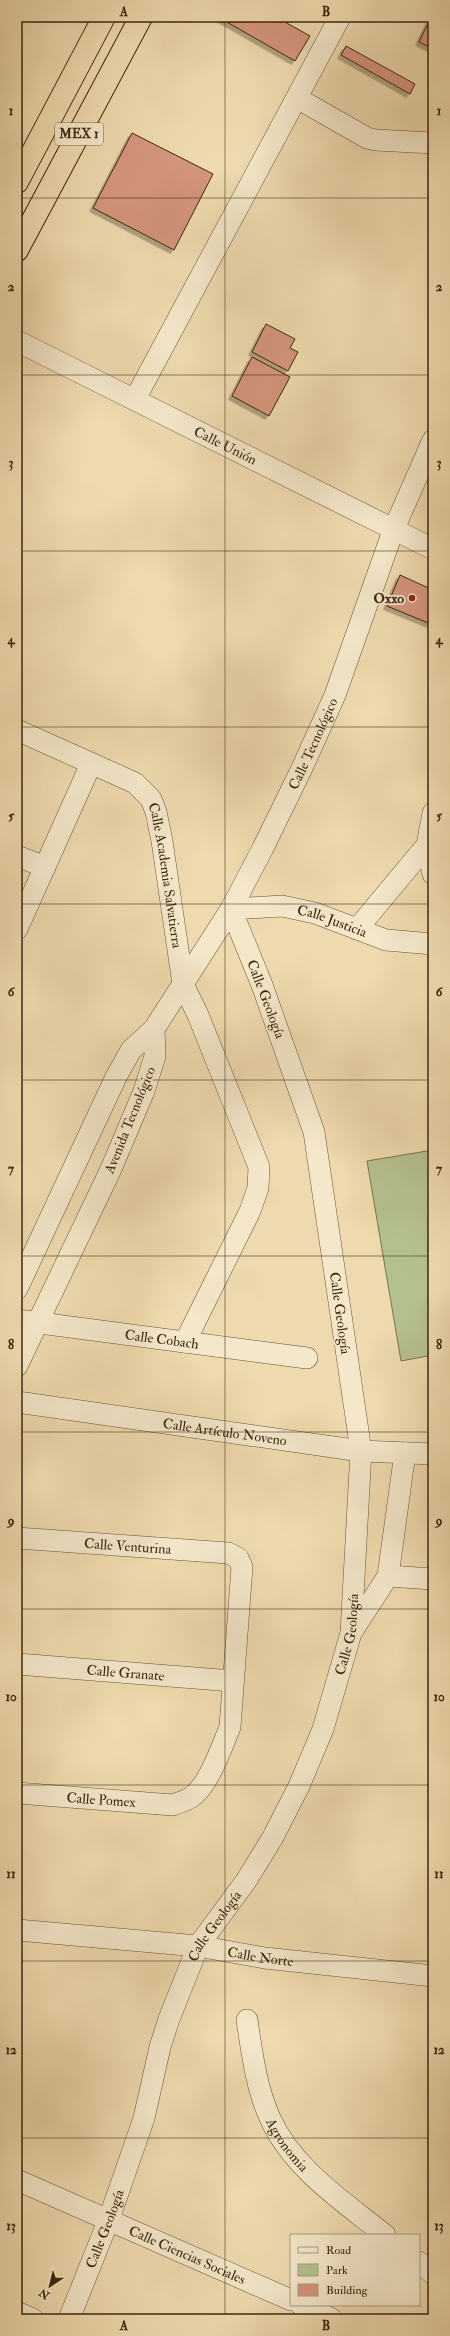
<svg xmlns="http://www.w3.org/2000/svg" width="450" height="2336" font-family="'IM FELL Double Pica',serif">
  <defs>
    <filter id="shadow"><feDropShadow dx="-3.5" dy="3.5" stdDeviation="0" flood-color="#0004"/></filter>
  </defs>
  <rect width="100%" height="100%" fill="#eedaae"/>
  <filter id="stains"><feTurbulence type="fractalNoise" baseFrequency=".005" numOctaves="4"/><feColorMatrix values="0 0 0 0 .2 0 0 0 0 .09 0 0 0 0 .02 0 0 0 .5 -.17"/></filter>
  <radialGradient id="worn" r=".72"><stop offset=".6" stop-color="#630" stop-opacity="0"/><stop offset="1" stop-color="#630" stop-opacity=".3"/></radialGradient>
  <path fill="#b4c18e" stroke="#78744d" d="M433,1150V1355L401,1361L367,1161Z"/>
  <path fill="#d4957d" stroke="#3c280c" filter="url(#shadow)" d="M218,17H276L310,36L295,61Z
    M431,17H433V49L419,42Z
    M346,46L415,84L410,94L341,55Z
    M132,133L213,174L174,250L93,208Z
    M266,324L295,339L290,348L298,352L288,371L252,352Z
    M252,357L290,377L269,416L232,396Z
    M400,575L433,590V625L387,606Z"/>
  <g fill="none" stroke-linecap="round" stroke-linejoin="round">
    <defs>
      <g id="minor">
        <path d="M297,98L367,138L376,140L433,143"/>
        <path id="s1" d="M17,341L433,549"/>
        <path d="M135,399L340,17"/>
        <path id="s2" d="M17,730L135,783L151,799L156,812L162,841L183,984L198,1015L259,1167L258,1188L250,1211L185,1342"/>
        <path d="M433,813L427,845L433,874"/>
        <path d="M17,856L45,867"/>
        <path d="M17,929L91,764"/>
        <path d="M357,929L427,845"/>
        <path id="s3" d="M154,1029L231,909L263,848L302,768L335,695L393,531L433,440"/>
        <path d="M17,1289L116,1077L131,1050L154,1029L155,1056L144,1091L111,1169L17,1366"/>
        <path id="s4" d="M17,1320L307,1358"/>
        <path id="s5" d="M17,1402L361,1451L433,1454"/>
        <path id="s6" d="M17,1538L228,1553L238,1558L242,1567L230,1727C222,1746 210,1781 195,1794C189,1800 181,1802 173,1805L17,1793"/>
        <path d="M388,1576L433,1579"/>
        <path d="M351,1633L388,1576L405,1453"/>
        <path id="s7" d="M17,1664L233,1681"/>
        <path id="s8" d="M17,1930L198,1946L265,1958L433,1976"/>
        <path id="s9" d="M247,2020C252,2053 256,2087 270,2118C292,2168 344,2202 385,2235"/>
        <path id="s10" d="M17,2180L291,2300"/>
        <path d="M419,2262L433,2274"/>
        <path d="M301,2305L332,2319"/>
        <path d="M17,2312L33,2319"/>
        <path id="s11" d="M69,2319L109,2219L144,2118L160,2047L169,2019L198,1946L246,1881L273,1837L299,1786L323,1729L351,1633L361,1451L314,1132L262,985L231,909L282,906L315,913L386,940L433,944"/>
      </g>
      <path id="highway" d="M17,182L104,17
        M17,250L141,17"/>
    </defs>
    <use href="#minor" stroke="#685434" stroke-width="22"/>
    <use href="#highway" stroke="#3c280c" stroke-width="24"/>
    <use href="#minor" stroke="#f4e7ca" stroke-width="21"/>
    <use href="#highway" stroke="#eedaae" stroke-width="22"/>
  </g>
  <path fill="none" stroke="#3c280c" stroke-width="1" stroke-opacity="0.55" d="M225,17V2319M17,198H433M17,375H433M17,551H433M17,727H433M17,904H433M17,1080H433M17,1256H433M17,1432H433M17,1609H433M17,1785H433M17,1961H433M17,2138H433"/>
  <circle fill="#8f2418" stroke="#f4e7ca" stroke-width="1.5" cx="412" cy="598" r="4"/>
  <g text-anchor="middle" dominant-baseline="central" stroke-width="3.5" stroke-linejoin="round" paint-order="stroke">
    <rect fill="#f4e7ca" stroke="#736145" stroke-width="1" x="55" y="123" width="48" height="22" rx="3"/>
    <g font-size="13" font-weight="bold" fill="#3c280c">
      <text x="79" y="134">MEX 1</text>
    </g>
    <g font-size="14" fill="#3c280c" stroke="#f4e7ca">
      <text stroke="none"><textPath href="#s1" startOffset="233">Calle Unión</textPath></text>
      <text stroke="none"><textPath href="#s3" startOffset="327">Calle Tecnológico</textPath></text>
      <text stroke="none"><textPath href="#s2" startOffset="230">Calle Academia Salvatierra</textPath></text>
      <text stroke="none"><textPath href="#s11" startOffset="1593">Calle Justicia</textPath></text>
      <text transform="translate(266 999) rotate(69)">Calle Geología</text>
      <text transform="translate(130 1120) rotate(-68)">Avenida Tecnológico</text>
      <text transform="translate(340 1313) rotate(82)">Calle Geología</text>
      <text stroke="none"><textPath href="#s4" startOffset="146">Calle Cobach</textPath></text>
      <text stroke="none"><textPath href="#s5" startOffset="210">Calle Artículo Noveno</textPath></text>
      <text stroke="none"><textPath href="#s6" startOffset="111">Calle Venturina</textPath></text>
      <text stroke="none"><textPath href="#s11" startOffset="745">Calle Geología</textPath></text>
      <text stroke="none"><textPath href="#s7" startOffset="109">Calle Granate</textPath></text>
      <text transform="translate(101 1800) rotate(4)">Calle Pomex</text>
      <text stroke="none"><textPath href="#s11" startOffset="421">Calle Geología</textPath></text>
      <text stroke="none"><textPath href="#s8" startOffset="245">Calle Norte</textPath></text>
      <text stroke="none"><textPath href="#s9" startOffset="133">Agronomia</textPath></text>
      <text stroke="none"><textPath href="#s11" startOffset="97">Calle Geología</textPath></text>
      <text stroke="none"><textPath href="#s10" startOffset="186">Calle Ciencias Sociales</textPath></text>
    </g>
    <g font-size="14" font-weight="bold" fill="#3c280c" stroke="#f4e7ca" text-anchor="end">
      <text x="404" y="598">Oxxo</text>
    </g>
  </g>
  <rect width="450" height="2336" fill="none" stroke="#eedaae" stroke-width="44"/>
  <rect x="290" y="2234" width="130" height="72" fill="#f4e7ca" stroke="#aa9b7e"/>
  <rect x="298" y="2247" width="20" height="6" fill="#f4e7ca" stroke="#aa9b7e"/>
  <text x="326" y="2254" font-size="12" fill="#3c280c">Road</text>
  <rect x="298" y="2264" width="20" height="12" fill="#b4c18e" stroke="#aa9b7e"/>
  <text x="326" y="2274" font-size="12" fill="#3c280c">Park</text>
  <rect x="298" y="2284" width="20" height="12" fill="#d4957d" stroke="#aa9b7e"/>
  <text x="326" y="2294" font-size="12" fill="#3c280c">Building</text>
  <g transform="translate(50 2286) rotate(215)" stroke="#f4e7ca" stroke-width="3" paint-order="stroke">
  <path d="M0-3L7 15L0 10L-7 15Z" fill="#3c280c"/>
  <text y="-6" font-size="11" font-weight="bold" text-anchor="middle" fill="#3c280c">N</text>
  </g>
  <rect x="22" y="22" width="406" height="2292" fill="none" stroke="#3c280c" stroke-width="1.5"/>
  <g font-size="13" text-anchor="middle" font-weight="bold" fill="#3c280c">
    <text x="124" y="16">A</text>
    <text x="326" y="16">B</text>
    <text x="11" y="115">1</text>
    <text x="439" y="115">1</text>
    <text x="11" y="291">2</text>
    <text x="439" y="291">2</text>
    <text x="11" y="467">3</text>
    <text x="439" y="467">3</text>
    <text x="11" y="644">4</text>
    <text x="439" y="644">4</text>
    <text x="11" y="820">5</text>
    <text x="439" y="820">5</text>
    <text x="11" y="996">6</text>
    <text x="439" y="996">6</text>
    <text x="11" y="1173">7</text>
    <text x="439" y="1173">7</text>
    <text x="11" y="1349">8</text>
    <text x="439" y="1349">8</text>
    <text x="11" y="1525">9</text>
    <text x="439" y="1525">9</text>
    <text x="11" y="1701">10</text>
    <text x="439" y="1701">10</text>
    <text x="11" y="1878">11</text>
    <text x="439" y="1878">11</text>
    <text x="11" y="2054">12</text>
    <text x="439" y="2054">12</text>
    <text x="11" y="2230">13</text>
    <text x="439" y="2230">13</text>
    <text x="124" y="2330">A</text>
    <text x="326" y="2330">B</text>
  </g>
  <rect width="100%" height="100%" filter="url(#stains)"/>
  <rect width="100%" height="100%" fill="url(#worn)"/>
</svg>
